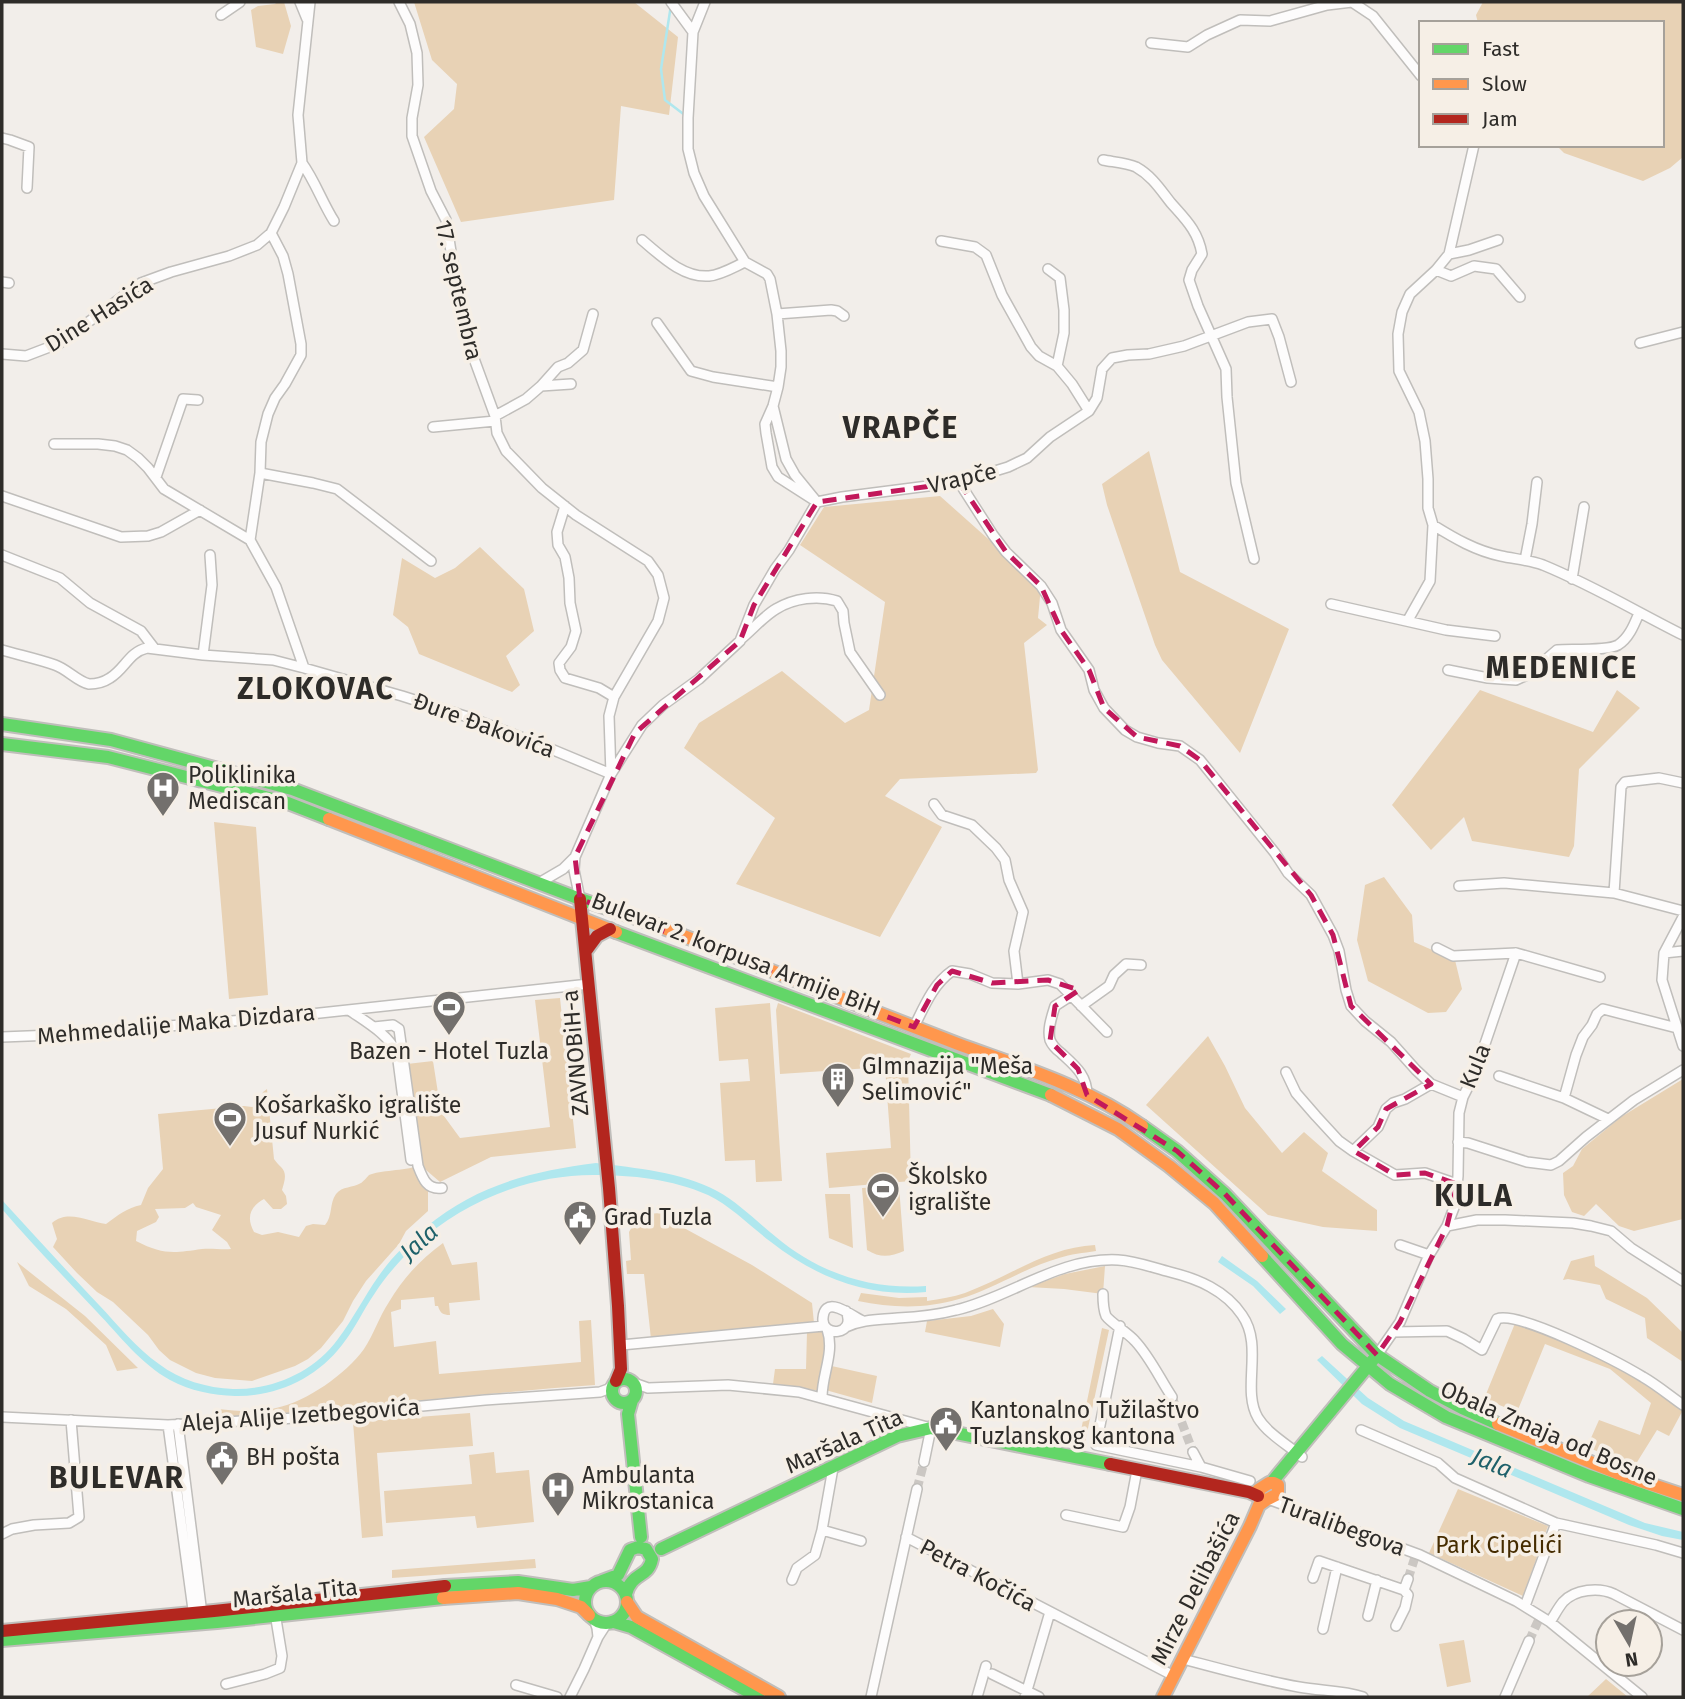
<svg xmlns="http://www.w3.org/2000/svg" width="1685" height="1699" font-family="'Fira Sans',sans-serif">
  <rect width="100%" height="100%" fill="#f2eeea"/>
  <path fill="#e8d2b5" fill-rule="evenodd" d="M277,2H284L291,26L283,54L256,47L251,10L258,6L275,4Z
    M414,2H634L678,37L669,115L621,106L614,200L461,222L424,137L454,109L457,84L432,60Z
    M1483,2H1683V157L1670,168L1643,181L1564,153L1556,145H1662V23H1478L1476,15Z
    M1149,451L1180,572L1289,629L1240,753L1162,660L1155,645L1107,505L1102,484Z
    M940,496L1041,586L1038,618L1047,625L1024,643L1038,770L1036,773L900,779L885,796L942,827L880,937L736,884L775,818L684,748L699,723L782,671L845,723L869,710L885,602L800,545L824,507Z
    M480,547L524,589L534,631L506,656L520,685L512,692L419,654L408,627L393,615L402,558L435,578L455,568Z
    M1480,690L1593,732L1617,690L1640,708L1579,769L1574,846L1569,857L1472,841L1464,817L1431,850L1392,805Z
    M214,822L256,827L268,995L229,999Z
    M1384,877L1412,915L1414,942L1455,960L1462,989L1446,1012L1428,1013L1368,981L1357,940L1365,885Z
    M560,998L576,1148L491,1157L440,1182L419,1164L407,1064L433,1061L441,1112L460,1138L550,1127L535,1000Z
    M770,1003L782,1181L756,1182L755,1160L725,1161L720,1083L750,1081L748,1059L719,1061L715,1008Z
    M778,1003L911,1054L908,1061L911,1181L829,1188L826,1153L891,1148L885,1067L780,1074L776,1010Z
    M1208,1036L1225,1066L1245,1108L1282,1153L1304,1132L1328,1153L1322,1171L1377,1210V1231L1323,1227L1268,1215L1146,1105Z
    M1683,1079V1219L1634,1231L1619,1226L1596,1204L1584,1216L1572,1212L1564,1195L1563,1173L1573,1166L1582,1149L1621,1117Z
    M267,1089L274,1159C276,1162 278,1164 281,1167C288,1174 284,1182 282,1190L286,1196L287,1204L281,1209H273L264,1199C250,1207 246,1217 254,1232L262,1235L278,1232L299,1237L306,1226L313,1224L325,1225C333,1216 329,1204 336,1194C342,1186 353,1188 361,1183C363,1182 367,1177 369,1175C380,1170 404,1171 418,1166L431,1187L428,1192V1211L406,1231L399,1244L366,1281L353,1301L343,1321L321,1348L308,1359L295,1366L252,1381L215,1378L196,1373L170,1360L159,1350L148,1335L113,1302L97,1292L77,1273L53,1247L57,1239L52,1223C68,1209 89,1222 106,1224C118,1215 127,1208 141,1205L148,1188L163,1169L158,1114L244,1106L252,1107L258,1106L263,1092ZM193,1203L196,1207L221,1215L212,1230L227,1242L231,1249C222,1250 212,1248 202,1249C174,1253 163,1255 136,1241L137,1231L156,1222L159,1217L155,1209L185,1208Z
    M899,1186L904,1251C890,1257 880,1258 867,1250L862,1188Z
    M825,1194H850L853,1248L829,1238Z
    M669,1212L675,1222L684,1228L752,1265L812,1303L814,1323L651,1339L644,1274H627L626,1261L631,1260L629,1232L639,1215Z
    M443,1243L452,1265L477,1262L480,1300L449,1303L450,1315C443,1315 440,1313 438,1306H435L434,1297L401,1300V1309L391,1312L394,1347L436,1341L439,1374L581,1362L579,1321L591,1320L595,1385C469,1394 344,1410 218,1418V1409C237,1411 257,1413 276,1408C306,1402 346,1374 364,1349C374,1334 379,1317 389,1302C403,1278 421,1259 443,1243Z
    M1095,1245L1096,1251C1083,1253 1071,1254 1059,1258C1024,1268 994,1289 959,1299C926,1309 892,1308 858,1301L861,1293L899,1298L927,1297V1301C940,1299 953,1297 965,1293C1008,1277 1048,1247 1095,1245Z
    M1594,1255L1595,1266L1647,1298L1683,1333V1362L1647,1338L1645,1318L1606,1299L1600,1285L1568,1279L1563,1280L1571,1261Z
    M17,1262L85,1316L138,1368L117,1371L106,1345L66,1309L29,1286Z
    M1105,1266L1103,1294L1064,1289L1028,1287L1065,1274Z
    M993,1309L1004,1324L1000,1347L925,1332L927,1321L971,1316Z
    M1516,1321L1609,1361L1683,1410L1669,1436L1657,1430L1634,1467L1587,1447L1599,1420L1640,1435L1651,1403L1610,1369L1545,1344L1517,1412L1484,1399Z
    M1102,1328L1109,1330L1084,1447L1078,1445Z
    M818,1331L824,1332L827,1344L819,1391L797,1387L773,1384L775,1369H806L807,1332Z
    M827,1365L877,1376L872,1403L822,1389Z
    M470,1413L473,1446L377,1453L383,1536L362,1538L353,1422Z
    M494,1452L496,1473L529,1470L534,1522L477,1528L475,1516L386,1523L384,1491L472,1484L469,1455Z
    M1458,1489L1548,1526L1523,1596L1429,1553Z
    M535,1559L536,1568L392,1578V1570Z
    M1464,1640L1471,1682L1447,1687L1439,1644Z
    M1606,1679L1628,1697H1587Z"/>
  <path fill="#afe7ee" d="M596,1163C636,1168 681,1172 717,1191C738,1202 757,1222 776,1237C819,1273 870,1290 926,1286V1292C869,1298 815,1277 771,1242C751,1227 731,1206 708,1195C672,1179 632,1175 593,1175C528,1175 462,1202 415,1246C400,1260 386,1276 375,1293C363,1310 355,1329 342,1345C317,1378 276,1397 235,1396C213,1395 190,1391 170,1380C141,1364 119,1335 97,1312C65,1278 32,1244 2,1209V1200C34,1235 66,1270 99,1305C118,1325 136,1348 159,1364C180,1380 207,1388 233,1389C273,1390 314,1372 338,1339C353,1319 364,1297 378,1277C391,1258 408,1241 426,1227C477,1185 532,1171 596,1163Z
    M1222,1256L1257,1281L1286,1309L1280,1314L1253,1286L1218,1262Z
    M1322,1356L1368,1398L1404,1421L1645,1523L1683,1532V1540L1662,1536L1629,1525L1400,1428L1362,1404L1317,1360Z"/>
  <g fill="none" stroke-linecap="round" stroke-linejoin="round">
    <path stroke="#afe7ee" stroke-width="2.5" d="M671,5L661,69L665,100L686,116"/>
    <path stroke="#cbc7c3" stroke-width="9" stroke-dasharray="9 4.5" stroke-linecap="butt" d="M1172,1397L1193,1452
      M917,1489L924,1462
      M1408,1579L1415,1557
      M1529,1641L1539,1619"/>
    <defs>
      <path id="street" d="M300,2L307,19
        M399,2L410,24L417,53L418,85L412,118V136L431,191L446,220L459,302L473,356L495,416L497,433L506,451L542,488L576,515L648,561L658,575L664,598L658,621L614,697L609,716L611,774L575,857L574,870L580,899
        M671,2L693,32
        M221,15L240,2
        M1151,43L1188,47L1207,35L1240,20L1270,21L1327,5L1352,2L1373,16L1421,76
        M2,138L10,140L29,147L27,188
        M1474,145L1449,254L1436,270L1410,294L1402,312L1398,334L1399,371L1419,412L1425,441L1428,479V508L1433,525C1454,538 1476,551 1501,556C1515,559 1529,560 1543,565C1592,585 1637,612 1683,635
        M1103,160C1113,162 1127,163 1136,167C1152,176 1160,189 1171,203C1186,220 1198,231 1202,254L1192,270L1189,280L1198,306L1226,369L1227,397L1236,483L1254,559
        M302,163C315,181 322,202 334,221
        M271,233L283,256L288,274L301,344V355L285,384L275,398L268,414L261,442L260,473L250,540L276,587L304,668
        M642,240C661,256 683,278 709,276C721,275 734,267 745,262
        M941,241L975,247L986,255L1002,295L1031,347L1039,356L1057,366L1072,384L1089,411
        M1449,254L1469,250L1498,240
        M1048,269L1060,278L1064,310V333L1057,366
        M1436,270L1451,276L1474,266L1496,269L1520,297
        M2,282L9,283
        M777,314L831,310L837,311L844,316
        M657,323L691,371L713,377L778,387
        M1640,343L1683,332
        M2,354L26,356L60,343L141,283L171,272L229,256L257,245L271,233L284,207L302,163L298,115L310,2
        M541,386L558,367L568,363L583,350L593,314
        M773,406L786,459L795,475L817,502L842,497L959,482L1008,467L1027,458L1050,437L1089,411L1097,398L1102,369L1112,358L1128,355L1149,354L1184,346L1248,322L1272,319L1279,337L1291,382
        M495,416L526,399L541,386L571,384
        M433,427L495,421
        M54,444H98L115,446L127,450L138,458L148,468L164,489L250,540
        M260,473L313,483L337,489L431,561
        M156,477L183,399L198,400
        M959,482L993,535L1006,552L1041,586L1052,603L1061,630L1089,670L1094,690L1104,708L1125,730L1137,737L1158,743L1180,746L1200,760L1275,853L1288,873L1311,895L1333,935L1339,951L1346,990L1351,1006L1365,1021L1391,1042L1416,1070L1431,1084L1463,1097
        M2,496L121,537L148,536L161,532L200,510
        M565,506L557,532L558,545L565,557L569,578L570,603L576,631L571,647L559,663L560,670L565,678L599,688L614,697
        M2,555L60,578L90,603L141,631L154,648
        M1525,560L1532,524L1537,482
        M1572,579L1584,507
        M1331,604L1446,630L1495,636
        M1408,620L1430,581L1433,525
        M741,639C752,630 764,616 776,609C794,598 818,595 837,601L843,611L844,623L850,652L880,695
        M2,650C19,655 38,659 55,665C67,669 78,682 89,684C95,684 104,682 110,678C125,669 129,652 147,648L203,655L273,660L304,668L402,696L471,718L539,744L611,774L642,725L663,705L699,679L740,641L754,605L775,569L789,550L817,502L778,477L772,467L766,433L765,424L773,406L778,387L781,367V351L777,314L770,279L767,274L745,262L704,196L694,173L688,149V118L693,32L705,2
        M203,655L212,585L210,555
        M1448,670L1488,678L1516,680L1529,674L1557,650C1570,649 1608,651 1618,645C1629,638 1634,625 1639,613
        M539,883L563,869L575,857
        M1459,886L1504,883L1614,893L1683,911
        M1614,893L1621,787L1625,782L1659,778L1683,783
        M1683,917L1664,953L1662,980L1683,1046
        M1437,948L1453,956L1516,953
        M1664,953L1683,951
        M1018,984L1048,980L1060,984L1107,1032
        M1072,995L1055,1006C1052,1016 1047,1029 1050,1040C1052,1045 1057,1050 1061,1053C1075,1066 1087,1075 1087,1095
        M1081,1006L1109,986L1114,975L1126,964L1141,965
        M349,1010C366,1022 388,1034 397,1053L411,1160
        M374,1027L393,1025L399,1029L418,1166C423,1179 427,1190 442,1188
        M914,1027C924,1007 933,984 952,971L970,974L992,983L1018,984L1014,951L1023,912L1009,880L1005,860L996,848L972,825L942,815L934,804
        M2,1037L53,1035L283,1017L589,984
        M1286,1072L1296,1093L1316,1116L1339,1141L1353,1151L1395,1175L1425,1173L1457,1184
        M1499,1076L1564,1098
        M1608,1119L1564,1098L1576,1055L1583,1037L1592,1025L1597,1014L1603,1009L1677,1028
        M1458,1142L1468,1143L1527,1162L1551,1165L1559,1161L1586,1137L1634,1100L1683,1070
        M1353,1151L1378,1127L1386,1109L1393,1103L1405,1099L1431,1084
        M1447,1226L1477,1220H1505L1573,1223L1591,1226L1611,1231L1631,1248L1683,1281
        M1400,1245L1429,1255
        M1103,1294C1103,1301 1103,1309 1106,1316C1110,1322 1128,1333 1135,1341C1150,1357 1160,1379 1172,1397
        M846,1311C857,1336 821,1338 823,1318C825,1293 853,1317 863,1321
        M1120,1326L1096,1445L1201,1467
        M846,1327C863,1319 880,1320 898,1318C918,1317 937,1315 956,1310C1011,1297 1059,1257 1118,1260C1136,1261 1154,1268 1170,1272C1198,1279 1225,1290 1242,1315C1264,1346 1241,1389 1258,1418C1268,1434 1288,1445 1302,1457
        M1393,1332L1447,1331L1464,1339L1482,1350L1497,1319C1518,1310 1620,1363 1643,1377C1657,1385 1670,1396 1683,1405
        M621,1345L824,1326
        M1377,1355L1400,1322L1429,1255L1447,1226L1455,1205L1458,1176L1459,1113L1463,1097L1475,1073L1516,953L1600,977
        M634,1383L648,1388L728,1385L799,1392L931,1428L924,1462
        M822,1397C822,1374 835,1352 827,1329
        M2,1417L168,1425L296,1418L485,1400L600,1392L608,1389L614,1384
        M178,1424L202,1614
        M168,1425L194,1617
        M1361,1430L1438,1463L1455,1478L1556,1523L1525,1606
        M1193,1452L1201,1467L1250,1481
        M833,1468L822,1530L861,1541
        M1268,1499L1420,1555L1516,1601L1550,1622L1642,1697
        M1066,1515L1123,1527L1130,1507L1137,1470
        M1556,1523L1656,1545L1683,1553
        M2,1534L12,1529L34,1525L69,1523L79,1517L71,1420
        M906,1537L1174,1676
        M1313,1578L1319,1561L1404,1590L1408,1579
        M792,1580L797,1568L815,1555L822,1530
        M1368,1616L1377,1580
        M594,1619L597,1628L598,1637L607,1623
        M1550,1622C1554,1616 1558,1608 1563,1602C1575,1589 1599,1587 1614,1594L1683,1630
        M1396,1626L1405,1608L1408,1595L1404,1590
        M1323,1629L1337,1567
        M1183,1659C1221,1669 1260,1680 1299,1687C1320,1691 1343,1690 1363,1697
        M992,1674L1039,1697
        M226,1684L265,1674L280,1668L282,1656L275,1613
        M516,1685L557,1697
        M570,1697L584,1669L598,1637
        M871,1697L917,1489
        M977,1697L986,1666
        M1025,1697L1050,1612
        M1505,1697L1529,1641"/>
      <path id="fast" d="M2,724L111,740L292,789L580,899L656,925
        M2,744L108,757L288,803L329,819
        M616,932L1051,1095
        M1142,1126L1177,1151L1225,1194L1377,1355L1430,1391L1462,1408L1498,1424
        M1262,1256L1342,1344L1390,1384L1446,1417L1589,1476L1683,1509
        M612 1391a12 12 0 1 1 24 0a12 12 0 1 1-24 0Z
        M632,1400L628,1414L641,1537
        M1272,1482L1373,1360
        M661,1549L897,1436L931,1428L1110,1464
        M602,1581L618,1575L630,1550L638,1547L646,1549L652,1559C648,1579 632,1571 626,1594
        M585 1602a21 21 0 1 1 42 0a21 21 0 1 1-42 0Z
        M445,1586L518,1582L573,1590L591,1587
        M614,1622L631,1627L758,1697
        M2,1640L217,1622L443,1598"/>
      <path id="slow" d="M329,819L616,932
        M656,925C756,965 857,1005 958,1044C1021,1067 1087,1087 1142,1126
        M1051,1095L1118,1129L1169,1166L1214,1203L1262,1256
        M1498,1424L1617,1473L1683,1495
        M1269,1483H1274L1278,1485V1494L1266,1500L1260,1499L1258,1490Z
        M443,1598L518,1593L557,1599L581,1607L589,1615
        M627,1602L637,1617L779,1697
        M1163,1697L1250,1526L1259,1505L1266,1500"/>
      <path id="jam" d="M580,899L609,1188L618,1306L621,1369L616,1381
        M586,951L597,936L610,929
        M1110,1464L1249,1492L1258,1496
        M2,1631L214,1611L445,1586"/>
    </defs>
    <use href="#street" stroke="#c0bebb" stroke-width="12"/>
    <use href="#fast" stroke="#c0bebb" stroke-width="16"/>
    <use href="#slow" stroke="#c0bebb" stroke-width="16"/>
    <use href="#jam" stroke="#c0bebb" stroke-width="16"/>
    <use href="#street" stroke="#fdfcfc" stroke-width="9"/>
    <use href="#fast" stroke="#63d668" stroke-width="12"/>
    <use href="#slow" stroke="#ff974d" stroke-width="12"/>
    <use href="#jam" stroke="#b3261e" stroke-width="12"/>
  </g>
  <path fill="none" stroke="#c2185b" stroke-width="5" stroke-dasharray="14 9" stroke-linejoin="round" d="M959,482L1006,552L1041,586L1061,630L1089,670L1104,708L1137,737L1180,746L1200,760L1311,895L1333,935L1351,1006L1431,1084L1386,1109L1378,1127L1354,1151L1395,1175L1425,1173L1457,1184L1447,1226L1400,1322L1377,1355L1225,1194L1177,1151L1087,1095L1078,1069L1050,1041L1055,1006L1079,990L1048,980L992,983L952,971L937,985L914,1027L580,899L575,857L635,733L740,641L754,605L817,502Z"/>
  <defs>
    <symbol id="hospital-pin" viewBox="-11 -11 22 30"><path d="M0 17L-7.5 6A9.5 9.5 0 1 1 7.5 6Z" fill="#73706d" stroke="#f6efe6"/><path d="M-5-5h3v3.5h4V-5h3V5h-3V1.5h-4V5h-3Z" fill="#fff"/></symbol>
    <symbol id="stadium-pin" viewBox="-11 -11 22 30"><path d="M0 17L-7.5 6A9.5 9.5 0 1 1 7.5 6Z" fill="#73706d" stroke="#f6efe6"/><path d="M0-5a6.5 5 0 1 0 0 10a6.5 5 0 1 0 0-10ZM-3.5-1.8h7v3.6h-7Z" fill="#fff"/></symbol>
    <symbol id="building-pin" viewBox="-11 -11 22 30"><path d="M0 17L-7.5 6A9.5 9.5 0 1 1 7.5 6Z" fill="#73706d" stroke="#f6efe6"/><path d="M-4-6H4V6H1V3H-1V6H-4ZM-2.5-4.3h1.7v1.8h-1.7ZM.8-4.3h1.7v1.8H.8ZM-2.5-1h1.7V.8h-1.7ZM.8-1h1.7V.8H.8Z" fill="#fff"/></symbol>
    <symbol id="civic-pin" viewBox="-11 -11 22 30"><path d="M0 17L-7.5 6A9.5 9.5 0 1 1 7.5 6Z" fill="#73706d" stroke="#f6efe6"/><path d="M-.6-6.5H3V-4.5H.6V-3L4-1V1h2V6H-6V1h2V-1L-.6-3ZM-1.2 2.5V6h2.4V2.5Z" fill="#fff"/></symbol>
  </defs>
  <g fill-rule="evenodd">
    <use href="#hospital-pin" x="144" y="769" width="38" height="52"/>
    <use href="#stadium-pin" x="430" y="988" width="38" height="52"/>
    <use href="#building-pin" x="819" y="1060" width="38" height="52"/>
    <use href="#stadium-pin" x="211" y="1099" width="38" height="52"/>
    <use href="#stadium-pin" x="864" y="1170" width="38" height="52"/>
    <use href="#civic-pin" x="561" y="1198" width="38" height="52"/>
    <use href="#civic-pin" x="927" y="1404" width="38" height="52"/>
    <use href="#civic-pin" x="203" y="1438" width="38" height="52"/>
    <use href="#hospital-pin" x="539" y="1469" width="38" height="52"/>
  </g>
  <g text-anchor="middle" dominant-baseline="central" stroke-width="7" stroke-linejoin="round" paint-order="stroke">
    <g font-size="23" fill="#2e2c29" stroke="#f6efe6">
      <text transform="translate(459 290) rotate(77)">17. septembra</text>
      <text transform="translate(99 314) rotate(-32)">Dine Hasića</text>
      <text transform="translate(962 478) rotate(-13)">Vrapče</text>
      <text transform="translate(484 725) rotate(20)">Đure Đakovića</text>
      <text transform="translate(736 954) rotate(21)">Bulevar 2. korpusa Armije BiH</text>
      <text transform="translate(176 1024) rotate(-5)">Mehmedalije Maka Dizdara</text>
      <text transform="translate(575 1053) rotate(-95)">ZAVNOBiH-a</text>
      <text transform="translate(1475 1066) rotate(-68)">Kula</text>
      <text transform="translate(301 1415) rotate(-4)">Aleja Alije Izetbegovića</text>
      <text transform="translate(1549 1433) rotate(23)">Obala Zmaja od Bosne</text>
      <text transform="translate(844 1441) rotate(-24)">Maršala Tita</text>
      <text transform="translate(1342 1526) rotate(20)">Turalibegova</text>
      <text transform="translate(978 1575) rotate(28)">Petra Kočića</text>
      <text transform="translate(1195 1588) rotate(-63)">Mirze Delibašića</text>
      <text transform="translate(295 1593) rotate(-6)">Maršala Tita</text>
    </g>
    <g font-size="23" fill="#2e2c29" stroke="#f6efe6" text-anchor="start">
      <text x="188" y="775">Poliklinika<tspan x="188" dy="26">Mediscan</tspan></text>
      <text x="449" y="1051" text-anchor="middle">Bazen - Hotel Tuzla</text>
      <text x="862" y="1066">GImnazija "Meša<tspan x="862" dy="26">Selimović"</tspan></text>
      <text x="254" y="1105">Košarkaško igralište<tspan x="254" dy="26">Jusuf Nurkić</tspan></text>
      <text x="908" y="1176">Školsko<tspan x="908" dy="26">igralište</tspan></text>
      <text x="604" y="1217">Grad Tuzla</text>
      <text x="970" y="1410">Kantonalno Tužilaštvo<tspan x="970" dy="26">Tuzlanskog kantona</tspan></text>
      <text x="246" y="1457">BH pošta</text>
      <text x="582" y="1475">Ambulanta<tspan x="582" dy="26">Mikrostanica</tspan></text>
    </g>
    <g font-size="23" fill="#452c00" stroke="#f6efe6">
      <text x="1499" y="1545">Park Cipelići</text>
    </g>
    <g font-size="24" font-style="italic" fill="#1e616a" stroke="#f6efe6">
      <text transform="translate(419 1242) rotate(-42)">Jala</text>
      <text transform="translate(1492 1463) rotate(23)">Jala</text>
    </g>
    <g font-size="30" font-weight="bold" letter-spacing="2" fill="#2e2c29" stroke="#f6efe6">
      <text x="901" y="428">VRAPČE</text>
      <text x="1562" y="668">MEDENICE</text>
      <text x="316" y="689">ZLOKOVAC</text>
      <text x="1474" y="1196">KULA</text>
      <text x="117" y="1478">BULEVAR</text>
    </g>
  </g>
  <rect width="1685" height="1699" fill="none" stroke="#2e2c29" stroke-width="7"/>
  <rect x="1419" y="21" width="245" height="126" fill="#f6efe6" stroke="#a6a19a" stroke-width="2"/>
  <rect x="1433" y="44" width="35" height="10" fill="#63d668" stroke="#a6a19a" stroke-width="2"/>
  <text x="1482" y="56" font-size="21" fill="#2e2c29">Fast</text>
  <rect x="1433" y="79" width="35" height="10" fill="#ff974d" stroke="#a6a19a" stroke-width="2"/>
  <text x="1482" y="91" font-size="21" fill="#2e2c29">Slow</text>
  <rect x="1433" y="114" width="35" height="10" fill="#b3261e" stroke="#a6a19a" stroke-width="2"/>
  <text x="1482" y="126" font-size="21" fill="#2e2c29">Jam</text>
  <g transform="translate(1629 1643) rotate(171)"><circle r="33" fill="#f6efe6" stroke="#a6a19a" stroke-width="2"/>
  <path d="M0-5L12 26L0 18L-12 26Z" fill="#73706d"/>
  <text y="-10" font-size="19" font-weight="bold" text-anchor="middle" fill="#2e2c29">N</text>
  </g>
</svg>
